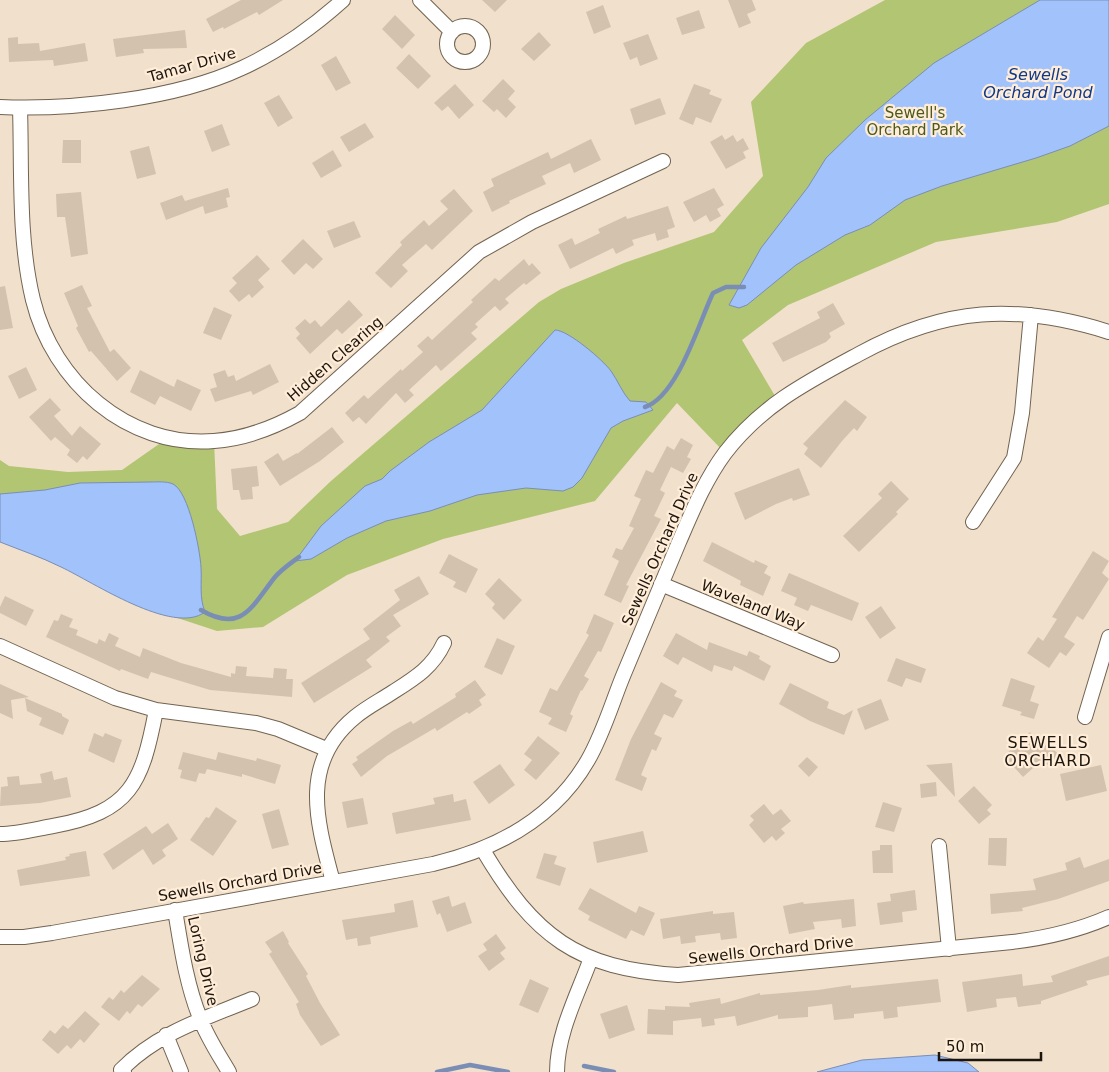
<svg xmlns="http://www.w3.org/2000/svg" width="1109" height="1072" font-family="'DejaVu Sans',sans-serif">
  <rect width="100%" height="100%" fill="#f1e0cb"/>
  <path fill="#b1c573" d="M885,0H1109V204L1057,222L936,242L788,305L742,340L778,401L725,453L677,403L595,501L443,539L347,575L263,627L217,631L138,605L60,566L0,541V460L9,466L68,472L122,470L169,437L214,441L217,509L240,536L288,522L331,481L539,302L561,289L624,263L714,232L763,176L751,102L806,43Z"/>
  <path fill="#a2c2fc" stroke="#7a8eb5" d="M1040,0H1109V126L1070,146L1036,158L942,186L905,200L870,225L845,235L796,265L747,305L739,308L729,305L761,248L808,187L826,158L865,120L934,63Z
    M555,330C568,330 603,360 611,371C618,381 622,392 630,401L646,402L653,410L623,421L611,428L582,478L573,487L563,491L526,488L477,495L430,511L386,521L347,538L311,559L295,561L321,526L365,486L382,479L390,471L429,442L482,410Z
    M150,482C157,482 166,481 173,484C189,492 200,550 201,567C202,583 199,597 205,612C173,636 93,582 61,567C41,557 20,550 0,542V494L45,490L80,483Z
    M935,1055L968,1063L979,1072H817L862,1060Z"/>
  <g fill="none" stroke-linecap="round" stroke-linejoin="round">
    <path stroke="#7a8eb5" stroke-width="4.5" d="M645,407C678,396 699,322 713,293L726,287H744
      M201,610C242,634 252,606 275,577C282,569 291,563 299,557
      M584,1066L614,1072
      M437,1072L470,1065L508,1072"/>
  </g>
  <path fill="#d3c3ae" d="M241,0H283L259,15L257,12L224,29L223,27L213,32L206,19Z
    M482,0H507L495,12Z
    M728,0H752L756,10L747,14L751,23L739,28Z
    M603,5L611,27L594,34L586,12Z
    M699,10L705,28L682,35L676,18Z
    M395,15L415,35L402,49L382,29Z
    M185,30L187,48L143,49L144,53L116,57L113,39Z
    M539,32L551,45L534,61L521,49Z
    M648,34L658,59L640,66L637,57L630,60L623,43Z
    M18,37V44L39,43L40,51L85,43L88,61L54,66L53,60L9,62L8,38Z
    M409,54L431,76L418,89L396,68Z
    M336,56L351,83L336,91L321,65Z
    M503,79L515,91L508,99L516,107L506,118L497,109L494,112L482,101Z
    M455,84L474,105L459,119L448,106L442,111L434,103Z
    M694,84L711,90L709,94L722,99L711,123L696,117L693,125L679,119Z
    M279,95L293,118L278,127L264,103Z
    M660,98L666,114L635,125L630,109Z
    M365,123L374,137L349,152L340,137Z
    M222,124L230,145L212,152L204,131Z
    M722,135L725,140L733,135L737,142L743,138L749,149L743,152L746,158L726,169L710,142Z
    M591,139L601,160L574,173L570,163L542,176L546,184L509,201L510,203L492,212L483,192L494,186L491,179L548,152L551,159Z
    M63,140H81V163H62Z
    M149,146L156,174L137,179L130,151Z
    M333,150L342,166L321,178L312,163Z
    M228,188L230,197L226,198L228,207L205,214L203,206L166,220L160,203L182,195L185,201Z
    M714,188L724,205L717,209L721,216L710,222L706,215L694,222L683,202Z
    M454,189L473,211L432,250L426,244L402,265L408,271L391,288L375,273L402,245L400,242L424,220L429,226L448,209L440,201Z
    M81,192L88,254L71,257L65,217H57L56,194Z
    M668,206L675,227L667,230L669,237L657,241L655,233L632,240L634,245L616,254L613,248L570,269L558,245L572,238L575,245L600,233L598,229L626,216L627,219Z
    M354,221L361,237L334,248L327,231Z
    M303,239L323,259L313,269L306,263L294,275L281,261Z
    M257,255L270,269L258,280L264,287L252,298L249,294L239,302L229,291L237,283L232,278Z
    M524,259L529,266L532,263L541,273L526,285L524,283L505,299L509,303L500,311L495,306L475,324L478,327L471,333L477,339L441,371L436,365L409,390L414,395L405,403L396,393L366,424L359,417L353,422L345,413L364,395L368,399L401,369L402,371L423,352L417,346L428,336L432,340L473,302L471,300L495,278L499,281Z
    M82,285L92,306L87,308L110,352L114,349L131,368L117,381L91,351L89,352L76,328L78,326L64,293Z
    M5,286L13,328L0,330V287Z
    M349,300L363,315L342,334L337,329L310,354L296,338L300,334L295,328L305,319L310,324L315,320L321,327Z
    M833,303L845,324L829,333L831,337L826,342L783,362L772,343L820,318L817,312Z
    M214,307L232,315L221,340L203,333Z
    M270,364L279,382L253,395L251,391L215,402L210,389L217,387L213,374L225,370L228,377L234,375L236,381Z
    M26,367L37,390L19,399L8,376Z
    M140,370L174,387L177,379L201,390L191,411L160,396L155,405L130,392Z
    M50,398L61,410L54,416L72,436L80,426L101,444L87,460L83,456L77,463L67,455L70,450L55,437L51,441L29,417Z
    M845,400L867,417L857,431L854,428L842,441L821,468L804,454L808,448L803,444Z
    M332,427L344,442L320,461L280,486L264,462L278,453L283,461L297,453V454Z
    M681,438L693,445L687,457L691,459L683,473L671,467L660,490L665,493L654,516L661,519L626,585L629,586L621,603L604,595L619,561L612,557L616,548L622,550L634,528L629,526L641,499L634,496L646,470L653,473L667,446L674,450Z
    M257,466L259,486L252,487L253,499L241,500L239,490H233L231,469Z
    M799,468L810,495L793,501L792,498L776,504L745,520L734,493Z
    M891,481L909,499L896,512L898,514L859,552L843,536L882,498L878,494Z
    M712,542L754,563L755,560L768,566L764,573L771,577L763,596L740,585L741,581L703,561Z
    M1093,551L1109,561L1102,573L1109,579L1083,620L1077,616L1064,637L1075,644L1066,656L1060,652L1049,668L1027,653L1038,637L1043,641L1057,619L1052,617Z
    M449,554L478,569L466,593L453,587L456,582L439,573Z
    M789,573L859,603L852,621L811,605L808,611L794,605L797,598L781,591Z
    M419,576L429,594L393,615L401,626L386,637L390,641L366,660L372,667L314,703L301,683L370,639L363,629L400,600L394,590Z
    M499,578L522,600L504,620L492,608L495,604L485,594Z
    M5,596L34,610L26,626L0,613V607Z
    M881,606L896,628L880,639L865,617Z
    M61,614L73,619L69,627L78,630L76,635L97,644L99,639L105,642L109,633L119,638L115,646L140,657L143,648L181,663L231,677V673L235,674L236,666L247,667L246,676L273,678L274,668L287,669L286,679H293L292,697L210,690L151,672L148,679L121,669L120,671L46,637L54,620L58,621Z
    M594,614L614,623L601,652L598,651L584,676L589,679L582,691L581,690L570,714L573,716L566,732L548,724L552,718L539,712L550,688L557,691L589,635L586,633Z
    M676,633L707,650L709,642L747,656L749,651L760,656L759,659L771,666L764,681L734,666L732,671L714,665L712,672L683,657L678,665L663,656Z
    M497,638L515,646L502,675L484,667Z
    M896,658L926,669L921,683L906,678L902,687L887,681Z
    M1011,678L1035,686L1030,701L1039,704L1034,719L1020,715L1022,712L1002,706Z
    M475,680L486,695L479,700L482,705L469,714L467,712L437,731L435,728L387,756L361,777L352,764L358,760L356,757L393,731L411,721L413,724L456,697L455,694Z
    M661,682L677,691L674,696L683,700L673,718L664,714L654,734L662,738L656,751L652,749L641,775L647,778L642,791L615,780L631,739Z
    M790,683L829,702L827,708L844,715L853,710L844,735L810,721L779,704Z
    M0,684L29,697L11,700L13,719L0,713Z
    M25,698L62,714V716L69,720L63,735L39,725L42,718L27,711Z
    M881,699L889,720L865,730L857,709Z
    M1030,732L1043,747L1048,743L1059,755L1047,765L1042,760L1023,777L1004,756Z
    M94,733L103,737L105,733L122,740L114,763L88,751Z
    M538,736L560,753L536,780L524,770L532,760L524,754Z
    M183,752L216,760L218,752L256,761L257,758L281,765L275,784L242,774V777L207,769L205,774L199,773L196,782L180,778L182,770L178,769Z
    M807,757L818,767L809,777L798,766Z
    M952,763L955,797L926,765Z
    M500,764L515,785L489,804L473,782Z
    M1101,765L1107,791L1066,801L1060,774Z
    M52,771L54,780L67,777L71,797L40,803L0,806L1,787L8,786L7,777L19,776L20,785L42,783L40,774Z
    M936,782L937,796L921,798L920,784Z
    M974,786L992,805L987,810L991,814L979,824L958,801Z
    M453,794L454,802L466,799L471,820L396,834L392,813L435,804L433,798Z
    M363,798L368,824L347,828L342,802Z
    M883,802L902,808L894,832L875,827Z
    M764,804L773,815L781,809L791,821L781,829L785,833L776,841L772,836L764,843L749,825L754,820L750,816Z
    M216,807L237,821L213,856L190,840L206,817L209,818Z
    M279,809L289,845L272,849L262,814Z
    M168,823L178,839L162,850L166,856L153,865L143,849L113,870L103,854L146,826L152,834Z
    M643,831L648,852L597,863L593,842Z
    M989,838H1007L1006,866L988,865Z
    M880,845H892L893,873H873L872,851L880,850Z
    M86,851L90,876L20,886L17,870L66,860L65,857L70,856L69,854Z
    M544,853L557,856L554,864L566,868L560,886L536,878Z
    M1080,857L1084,868L1109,859V881L1058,899L1022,908L1023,911L991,914L990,894L1036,890L1033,879L1067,870L1065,863Z
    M590,888L636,913L639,906L655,913L644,936L631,930L626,939L588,920L590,916L578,909Z
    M915,890L917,910L902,912L903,922L880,925L877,903L891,901L890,894Z
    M449,896L452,907L465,902L472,923L447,932L440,913L437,915L432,901Z
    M854,899L856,926L842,928L841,919L813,922L815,929L789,934L783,906L803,902L804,904Z
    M413,900L418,927L370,937L371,944L358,946L357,938L346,940L342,920L395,912L394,904Z
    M713,911V914L734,912L737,938L721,940L720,933L695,936L696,942L681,944L680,936L663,939L660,919Z
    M283,931L289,942L288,943L308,974L306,976L320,1003L340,1035L321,1046L300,1015L296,1004L299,1002L269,954L272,952L265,942Z
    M496,934L506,948L500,953L505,959L489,971L478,956L487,950L483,944Z
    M1109,956V975L1086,981L1088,985L1041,1001V1004L1018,1007L1016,997L996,999L997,1007L967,1012L962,982L1022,974L1023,986L1053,982L1051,976Z
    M142,975L160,989L142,1007L138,1004L130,1014L127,1011L119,1021L101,1007L109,997L113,1000L121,990L124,993Z
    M530,979L549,988L538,1013L519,1005Z
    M938,979L941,1002L897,1007L898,1017L884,1019L883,1011L854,1014V1018L834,1020L832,1004L808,1007V1017L778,1019V1015L737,1026L735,1016L714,1019L715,1025L702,1027L701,1018L673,1021V1035L647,1034L648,1009L665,1010V1006L690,1007L689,1003L720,998L721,1004L760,993V995L818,990L851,985V988Z
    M627,1005L635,1030L609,1039L600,1014Z
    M85,1011L100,1024L84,1043L80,1039L71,1049L67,1045L58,1054L42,1040L50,1030L55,1034L63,1025L68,1029Z"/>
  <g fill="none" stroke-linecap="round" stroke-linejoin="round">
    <defs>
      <path id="street" d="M420,0L452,32
        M447 44a18 18 0 1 1 36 0a18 18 0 1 1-36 0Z
        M0,107C73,110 176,99 242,68C279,51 313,27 343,0
        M20,108C22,171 18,238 33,300C53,381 127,448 214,441C244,439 273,428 300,413L479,252L532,222L663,161
        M973,522L1014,458L1022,413L1031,315
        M661,584L832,655
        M0,646L115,698L156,710L256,723L278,729L326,749
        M1085,717L1109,637
        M0,834C17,834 36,829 53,826C131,812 142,783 156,710
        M939,846L949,949
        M483,850C534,936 577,969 678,975L1012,942C1046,938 1077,931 1109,917
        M333,882C317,822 299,763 355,717C367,707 381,700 393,692C415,678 433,667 444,643
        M175,910C181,946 186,983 200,1018C207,1037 219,1055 229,1072
        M0,937H24L52,933L433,864C497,849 554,819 588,760C603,734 612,703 623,676C642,631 660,587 679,542C692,512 705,480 725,453C762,405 807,382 859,354C945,307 1016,303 1109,332
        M166,1035L181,1072
        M124,1072L121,1070C157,1033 206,1018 252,999
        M557,1072C557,1033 578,994 591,958"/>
    </defs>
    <use href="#street" stroke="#726351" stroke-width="16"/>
    <use href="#street" stroke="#fff" stroke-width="14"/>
  </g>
  <g text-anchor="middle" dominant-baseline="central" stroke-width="4.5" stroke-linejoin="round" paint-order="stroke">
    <g font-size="15" fill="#1b150e" stroke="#ffedd8">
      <text transform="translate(192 65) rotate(-16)">Tamar Drive</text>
      <text transform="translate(335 359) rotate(-41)">Hidden Clearing</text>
      <text transform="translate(660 549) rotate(-66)">Sewells Orchard Drive</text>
      <text transform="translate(753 605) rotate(22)">Waveland Way</text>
      <text transform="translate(240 882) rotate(-10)">Sewells Orchard Drive</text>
      <text transform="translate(771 950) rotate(-6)">Sewells Orchard Drive</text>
      <text transform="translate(203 961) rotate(77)">Loring Drive</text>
    </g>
    <g font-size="15" fill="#4c591c" stroke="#ffedd8">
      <text x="915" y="113">Sewell's<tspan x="915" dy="17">Orchard Park</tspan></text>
    </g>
    <g font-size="16" font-style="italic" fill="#10398a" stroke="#ffedd8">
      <text x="1038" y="74">Sewells<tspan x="1038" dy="18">Orchard Pond</tspan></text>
    </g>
    <g font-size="16" letter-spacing="1" fill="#1b150e" stroke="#ffedd8">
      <text x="1048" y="742">SEWELLS<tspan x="1048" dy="18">ORCHARD</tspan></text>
    </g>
  </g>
  <path d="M939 1052v8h102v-8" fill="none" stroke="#1b150e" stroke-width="2.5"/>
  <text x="946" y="1052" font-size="15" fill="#1b150e" stroke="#ffedd8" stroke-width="4" paint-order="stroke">50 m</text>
</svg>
